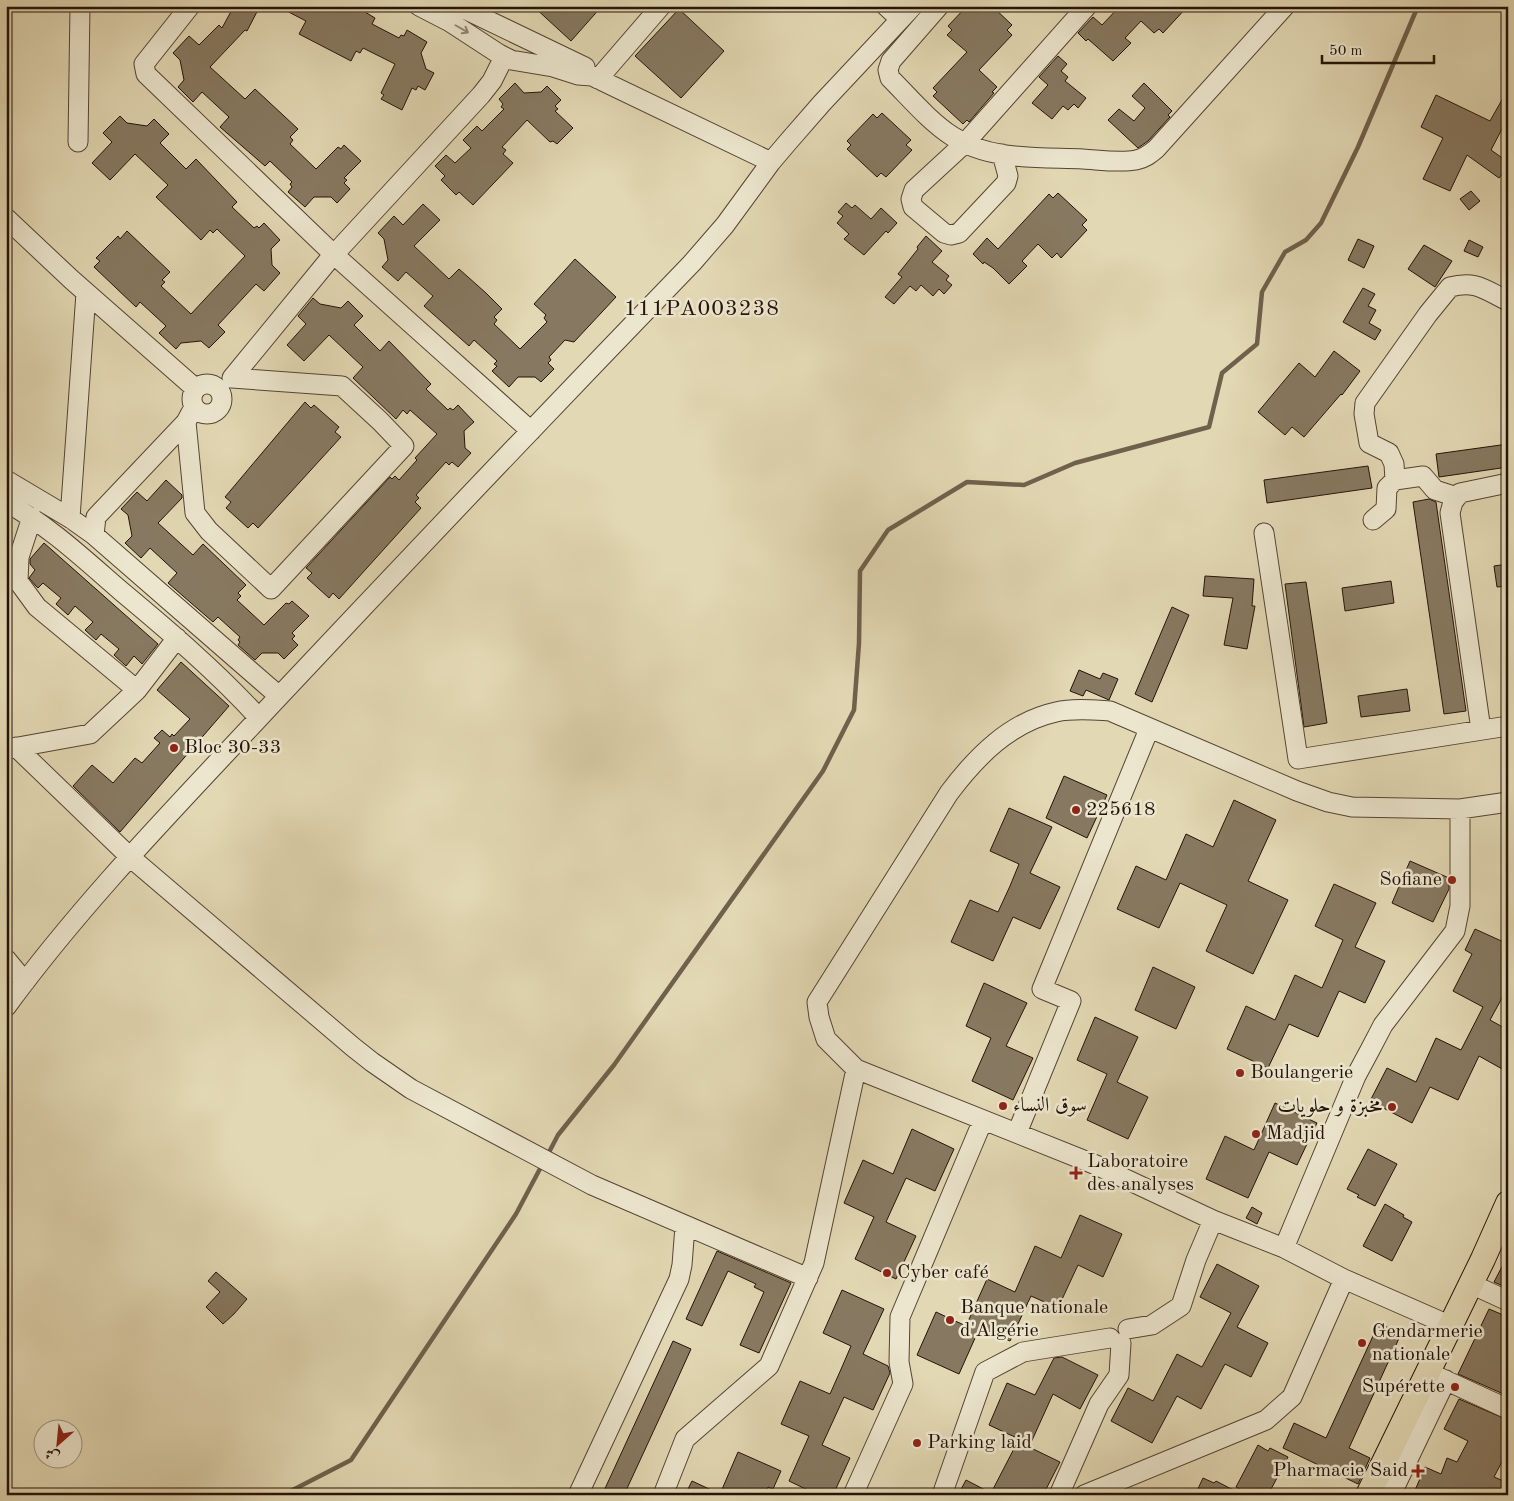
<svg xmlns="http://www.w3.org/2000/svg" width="1514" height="1501" font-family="'Old Standard TT',Amiri,serif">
  <rect width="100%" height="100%" fill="#e2d8b3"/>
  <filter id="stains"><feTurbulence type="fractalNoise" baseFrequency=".004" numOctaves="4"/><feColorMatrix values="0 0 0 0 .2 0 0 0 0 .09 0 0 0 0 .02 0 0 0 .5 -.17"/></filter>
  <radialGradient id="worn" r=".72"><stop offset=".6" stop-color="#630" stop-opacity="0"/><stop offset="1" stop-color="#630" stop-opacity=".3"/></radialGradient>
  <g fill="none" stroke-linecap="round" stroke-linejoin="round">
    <path stroke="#6f614c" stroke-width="4.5" d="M547,1156L558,1135L614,1065L823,771L854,710L859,643L860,571L888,530L967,482L1024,485L1075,463L1209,427L1222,373L1257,344L1262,292L1285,252L1306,240L1321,223L1358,147L1418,6
      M283,1495L351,1460L516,1214L542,1165"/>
  </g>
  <path fill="#877961" stroke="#241308" d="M234,6H260L247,31L245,30L210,67L245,99L255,89L298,129L290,137L293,140L290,144L316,169L338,147L341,149L344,145L361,161L344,178L347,180L344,183L350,189L337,203L331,197H314L305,207L288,192L292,187L290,184L292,182L270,161L265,166L220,127L229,117L202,92L193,102L178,87L184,80L180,60L173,53L189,36L199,45L219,25L222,28Z
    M277,6H355L375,18L372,24L399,38L401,35L404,36L407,30L427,42L421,53L426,69L434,73L425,90L418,86L416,90L412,88L402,110L381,99L384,95L381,93L395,64L363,48L360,53L356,51L351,61L299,34L306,21Z
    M533,6H602L571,41Z
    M967,6H992L1012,25L1007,30L1012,35L979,70L997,87L992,92L994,93L969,122L967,120L963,124L933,96L937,92L933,88L967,52L947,35L952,30L948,26Z
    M1120,6H1188L1163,33L1159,29L1154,33L1141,21L1125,38L1131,43L1113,61L1088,39L1086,41L1078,33L1093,17L1102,25Z
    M679,9L724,51L681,98L635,56Z
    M1058,56L1067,64L1061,71L1068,77L1065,81L1086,98L1078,108L1074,104L1068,110L1063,106L1052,119L1032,103L1048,85L1039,77Z
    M515,83L524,93L541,92L547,86L561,100L555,106L558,109L555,111L573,128L557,144L553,141L550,142L527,120L502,147L506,150L503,154L513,163L473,205L459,192L456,195L441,180L445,176L435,166L446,155L455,163L471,148L463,140L477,126L482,131L504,109L501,107L503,104L499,99Z
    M1144,83L1172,111L1168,115L1170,117L1148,141L1138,148L1108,120L1119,109L1134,121L1145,108L1132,96Z
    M1508,89V130L1503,127L1491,150L1508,162V167L1499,178L1467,155L1450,191L1423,179L1443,138L1421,127L1436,95L1490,121Z
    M882,113L911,140L906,145L912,150L886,177L881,173L877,177L847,149L851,145L847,141L873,114L877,118Z
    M120,116L127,123L147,126L154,119L169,134L160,143L186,169L196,159L237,202L232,207L254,228L257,226L259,228L264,223L280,240L271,249L272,265L280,273L264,291L256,284L218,325L225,332L209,348L201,341L181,343L176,349L159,333L166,326L140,302L136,307L94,267L100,261L96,258L118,236L120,239L127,231L170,272L162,280L165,282L161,286L191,314L245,256L217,229L213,233L210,230L201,240L156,197L168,185L135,154L110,180L92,163L112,142L103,133Z
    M1471,191L1480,201L1469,210L1460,199Z
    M1058,193L1087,220L1082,225L1087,230L1061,258L1057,253L1052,258L1038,244L1022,261L1027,266L1009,284L993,268L984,262L983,264L973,254L987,238L998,249L1049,194L1053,198Z
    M846,203L852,208L855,205L871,219L881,208L897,223L888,233L886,231L864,255L844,239L849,234L837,223L843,216L838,212Z
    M423,204L440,220L414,246L449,279L459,269L486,293L502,309L494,317L497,320L494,324L520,349L547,322L544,318L546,315L534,304L575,259L616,297L574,342L565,340L549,357L551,360L548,363L554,369L541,382L535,377H518L509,387L492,371L497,366L494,364L497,361L474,340L469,346L424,306L433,296L406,272L398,281L382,267L388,260L384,239L378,233L394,216L403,225Z
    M926,236L942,251L932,262L949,276L946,280L952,285L944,294L939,289L933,296L921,285L916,291L910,286L894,304L885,297L902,277L898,274L918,249L917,247Z
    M1358,239L1374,246L1364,268L1348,260Z
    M1469,240L1483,247L1478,257L1464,251Z
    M1424,245L1452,261L1435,287L1408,269Z
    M1363,288L1375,294L1368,306L1376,310L1369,323L1381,330L1375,340L1343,322Z
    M313,298L320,304L341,308L348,301L363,316L354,325L380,351L389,341L431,384L426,389L448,410L450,408L453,410L458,405L474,422L464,431L465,448L471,453L458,467L452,462L449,465L446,462L416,495L419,498L415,502L421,508L339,599L333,593L329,598L307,578L312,573L306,568L390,477L392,479L395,476L399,480L417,460L415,458L437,434L410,410L407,414L403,410L396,419L353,378L363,367L329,335L304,361L287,345L306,324L298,316Z
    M1334,351L1360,371L1342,395L1341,394L1304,437L1292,427L1285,435L1258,412L1299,363L1315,377Z
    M305,402L311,408L314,405L339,427L335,432L341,437L258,528L253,523L248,528L226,508L231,502L225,497Z
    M1508,444V467L1439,477L1436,454Z
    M1368,466L1372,488L1267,503L1264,480Z
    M166,480L182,495V498L158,523L193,555L203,544L246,585L238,593L241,596L237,600L264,625L286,603L289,604L292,601L309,616L292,633L295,636L292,639L298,645L284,659L278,653H262L255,660L238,645L240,642L238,640L240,637L218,617L213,622L168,583L177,573L150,548L141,558L125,543L132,536L128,515L121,509L137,492L147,501Z
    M1429,499L1436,502L1466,711L1444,714L1413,502Z
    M44,543L158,644L142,664L134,656L126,666L114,655L119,649L101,634L96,640L85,630L93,622L75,606L68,615L56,604L61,598L43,583L38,588L36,586L29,578L35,570L30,564V559Z
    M1508,564V586L1497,587L1494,566Z
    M1205,576L1254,579L1252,606H1255L1247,649L1224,645L1233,598L1203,596Z
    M1391,581L1394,603L1345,611L1342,588Z
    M1306,582L1327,723L1304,727L1285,584Z
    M1172,607L1189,615L1152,702L1135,694Z
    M181,662L229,706L120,832L73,786L92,765L113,783L135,758L142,763L160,743L154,738L162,730L170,737L172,734L174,736L190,719L157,690Z
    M1079,670L1100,679L1103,673L1118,679L1109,700L1086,690L1083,696L1070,691Z
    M1407,689L1410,711L1361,717L1358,696Z
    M1064,776L1107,795L1087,838L1046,818Z
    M1234,800L1276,820L1248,881L1288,900L1253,974L1206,951L1227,905L1180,883L1159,928L1117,909L1136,866L1166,880L1186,834L1213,847Z
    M1009,808L1052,827L1030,873L1060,887L1040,929L1013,917L993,961L951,942L970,900L998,912L1010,886L1019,864L990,851Z
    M1410,861L1449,878V889L1433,922L1392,903Z
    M1334,884L1376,903L1355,947L1385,961L1365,1003L1339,991L1318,1037L1289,1024L1268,1068L1227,1049L1246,1006L1275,1020L1295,975L1322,988L1343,940L1315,926Z
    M1475,929L1508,944V987L1490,1020L1508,1030V1061L1504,1070L1479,1056L1458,1100L1430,1087L1412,1123L1370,1101L1387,1068L1416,1082L1436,1038L1461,1050L1483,1007L1453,991L1472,954L1465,950Z
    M1153,967L1195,987L1176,1029L1135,1010Z
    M984,983L1027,1003L1006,1046L1033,1058L1013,1100L972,1081L991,1038L966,1026Z
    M1095,1017L1138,1037L1117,1082L1148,1097L1128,1139L1087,1120L1107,1074L1077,1060Z
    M1275,1103L1317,1123L1297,1165L1269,1152L1248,1198L1206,1179L1225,1136L1254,1150Z
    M912,1129L954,1149L935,1191L906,1178L886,1222L916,1236L896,1279L855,1259L874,1217L844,1203L863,1160L893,1174Z
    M1368,1149L1397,1164L1375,1206L1357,1197L1359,1195L1347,1189Z
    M1385,1204L1404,1215L1403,1217L1412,1222L1392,1261L1363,1246Z
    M1252,1207L1262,1213L1257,1224L1246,1218Z
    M1080,1215L1122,1234L1103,1277L1078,1265L1058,1308L1031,1296L1010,1341L980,1327L959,1374L917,1355L936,1312L966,1326L987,1279L1015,1292L1035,1246L1061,1258Z
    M717,1251L791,1283L759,1353L740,1345L764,1292L754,1287L756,1284L728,1271L702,1326L686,1319Z
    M1508,1255V1288L1494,1282Z
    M1217,1264L1259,1286L1237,1327L1268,1343L1251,1377L1225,1364L1201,1409L1177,1396L1152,1443L1111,1421L1128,1388L1153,1401L1177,1354L1202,1367L1231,1313L1200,1297Z
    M216,1272L247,1299L234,1314L223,1324L206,1307L220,1292L208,1281Z
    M842,1290L884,1309L863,1354L888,1366L890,1373L873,1410L844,1397L822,1445L850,1458L833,1495H818L789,1481L809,1436L781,1424L800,1381L830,1394L842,1367L851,1346L823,1333Z
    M1489,1309L1508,1317V1396L1458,1374Z
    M1379,1323L1401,1334L1349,1448L1370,1458L1358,1484L1283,1448L1294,1423L1326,1438Z
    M673,1341L691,1349L672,1391L624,1495H602Z
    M1062,1357L1098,1375L1080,1409L1053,1394L1029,1447L1060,1462L1043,1495H958L966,1480L991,1493L1019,1439L989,1425L1007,1383L1035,1395L1054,1358Z
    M1459,1399L1508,1420V1450L1494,1477L1508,1483V1495H1413L1425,1467L1441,1474L1447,1458L1457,1462L1468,1441L1444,1429Z
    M1258,1445L1268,1451L1270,1448L1288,1457L1268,1495H1251L1236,1487Z
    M738,1452L781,1471L773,1489L768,1487L764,1495H685L692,1481L720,1494Z
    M1203,1478L1214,1483L1216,1481L1243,1495H1195Z"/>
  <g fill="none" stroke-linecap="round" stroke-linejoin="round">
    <defs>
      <path id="minor" d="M190,6L144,64L146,74L327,248
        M419,6L450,22L499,54L511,60L553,67L578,75L592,76L771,162
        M458,6L585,67
        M886,6L900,19
        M939,6L891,61L888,70L890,78C910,98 929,121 952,136C989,161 1040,157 1083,159C1100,160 1120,163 1136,160C1145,158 1150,154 1156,149L1285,6
        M598,79L661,6
        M78,142L80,6
        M1002,154L1008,176L1006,183L959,233L951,235L944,233L913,207L911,199L914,190L965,143L1087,6
        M6,218L72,280L196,389
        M340,248L481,95L492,81L504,57
        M340,260L531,431
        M192 399a15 15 0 1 1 30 0a15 15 0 1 1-30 0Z
        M186,422L195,513L209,531L271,589L404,446L380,421L342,386L232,378L328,261
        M6,480L70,518L94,535L279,696
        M1395,480L1394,464L1389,453L1369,443L1364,414L1365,403L1428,314L1450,287C1476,280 1485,290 1508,301
        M6,502C49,526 84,559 121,591C169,631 217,672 259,718
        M70,518L86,293
        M1373,520L1386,509L1387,488L1395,480L1423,476L1435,490L1457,497
        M1264,533L1298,759L1508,726
        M94,535L96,517L186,422L194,407
        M137,690L177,638
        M1481,730L1450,513L1453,502L1460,493L1508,483
        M16,747L130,857L353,1047L372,1062L411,1089L592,1185L808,1278
        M7,749L90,734L137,690L37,607L18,581L19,557L32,517
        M6,959L25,982
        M6,1007C85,899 180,803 271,705C410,557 550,410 692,263L725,225L771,162L788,142L822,103L913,6
        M1017,1133L1071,1001L1042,989L1149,729
        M1284,1248L1356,1076L1371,1048L1383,1025L1455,931L1460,906V809
        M1471,1284L1508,1301
        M1451,1326L1344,1279L1284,1248L1213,1220L1096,1165L856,1069L826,1039L819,1017L817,1002L949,793C976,757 1010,722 1056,712C1074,708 1093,710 1110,711L1297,791L1328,802L1352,807L1460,809L1508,802
        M1128,1329L1152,1325L1181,1306L1196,1260L1213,1220
        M1434,1375L1508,1409
        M578,1495L679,1279L682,1265L685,1226
        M663,1495L685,1439L769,1366L814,1263L856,1069
        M853,1495L903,1384L899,1362L900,1317L983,1120
        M942,1495L985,1372L1023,1352L1110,1338
        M1059,1495L1099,1404L1119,1375L1121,1343
        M1084,1495L1266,1420L1292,1397L1344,1279
        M1391,1495L1446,1380"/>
      <path id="major" d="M1368,1495L1483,1259L1508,1203"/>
    </defs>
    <use href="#minor" stroke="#544433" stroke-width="21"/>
    <use href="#major" stroke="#241308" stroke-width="26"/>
    <use href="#minor" stroke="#ece6ce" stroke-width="19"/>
    <use href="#major" stroke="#e2d8b3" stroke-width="24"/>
  </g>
  <defs><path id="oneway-shaft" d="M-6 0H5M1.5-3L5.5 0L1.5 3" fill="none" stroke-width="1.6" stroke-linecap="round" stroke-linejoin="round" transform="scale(1.25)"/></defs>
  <use stroke="#928775" href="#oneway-shaft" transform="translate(462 29) rotate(30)"/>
  <g fill="#8f2418" stroke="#ece6ce" stroke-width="2">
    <circle cx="174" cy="748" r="5"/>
    <circle cx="1076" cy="810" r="5"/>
    <circle cx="1452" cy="880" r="5"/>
    <circle cx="1240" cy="1073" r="5"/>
    <circle cx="1003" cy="1106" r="5"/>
    <circle cx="1392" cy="1107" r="5"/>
    <circle cx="1256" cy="1134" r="5"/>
    <path d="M1073.5 1165.5h5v5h5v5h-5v5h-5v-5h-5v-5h5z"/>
    <circle cx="887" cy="1273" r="5"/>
    <circle cx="950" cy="1320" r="5"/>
    <circle cx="1362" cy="1343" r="5"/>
    <circle cx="1455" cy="1387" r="5"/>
    <circle cx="917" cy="1443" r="5"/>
    <path d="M1415.5 1463.5h5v5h5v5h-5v5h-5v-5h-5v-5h5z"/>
  </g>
  <g text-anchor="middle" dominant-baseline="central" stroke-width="5" stroke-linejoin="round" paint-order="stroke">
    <g font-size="20" fill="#241308" stroke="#ece6ce" text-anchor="start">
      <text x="184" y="748">Bloc 30-33</text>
      <text x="1086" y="810">225618</text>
      <text x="1442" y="880" text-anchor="end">Sofiane</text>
      <text x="1250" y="1073">Boulangerie</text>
      <text x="1013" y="1106">سوق النساء</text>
      <text x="1382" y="1107" text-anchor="end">مخبزة و حلويات</text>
      <text x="1266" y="1134">Madjid</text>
      <text x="1087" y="1162">Laboratoire<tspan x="1087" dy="23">des analyses</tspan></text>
      <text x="897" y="1273">Cyber café</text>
      <text x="960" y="1308">Banque nationale<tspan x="960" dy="23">d'Algérie</tspan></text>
      <text x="1372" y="1332">Gendarmerie<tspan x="1372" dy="23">nationale</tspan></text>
      <text x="1445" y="1387" text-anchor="end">Supérette</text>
      <text x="927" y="1443">Parking laid</text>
      <text x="1408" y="1471" text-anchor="end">Pharmacie Said</text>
    </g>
    <g font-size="22" letter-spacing="1" fill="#241308" stroke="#ece6ce">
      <text x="702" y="309">111PA003238</text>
    </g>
  </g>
  <rect width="1514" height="1501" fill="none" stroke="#e2d8b3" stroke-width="25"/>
  <rect x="8" y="8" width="1499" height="1486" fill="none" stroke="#241308" stroke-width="2.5"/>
  <rect x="12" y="12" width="1489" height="1476" fill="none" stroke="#241308"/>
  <g transform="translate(58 1444) rotate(207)"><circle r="24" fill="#ece6ce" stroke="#9c927f"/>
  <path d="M0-4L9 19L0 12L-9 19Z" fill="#8f2418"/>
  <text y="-8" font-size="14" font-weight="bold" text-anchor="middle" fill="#241308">ش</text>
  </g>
  <path d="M1322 55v8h112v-8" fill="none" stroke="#241308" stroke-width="2.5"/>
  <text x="1329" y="55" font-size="15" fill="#241308" stroke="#ece6ce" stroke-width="4" paint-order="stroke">50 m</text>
  <rect width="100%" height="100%" filter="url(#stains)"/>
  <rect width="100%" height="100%" fill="url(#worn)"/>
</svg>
